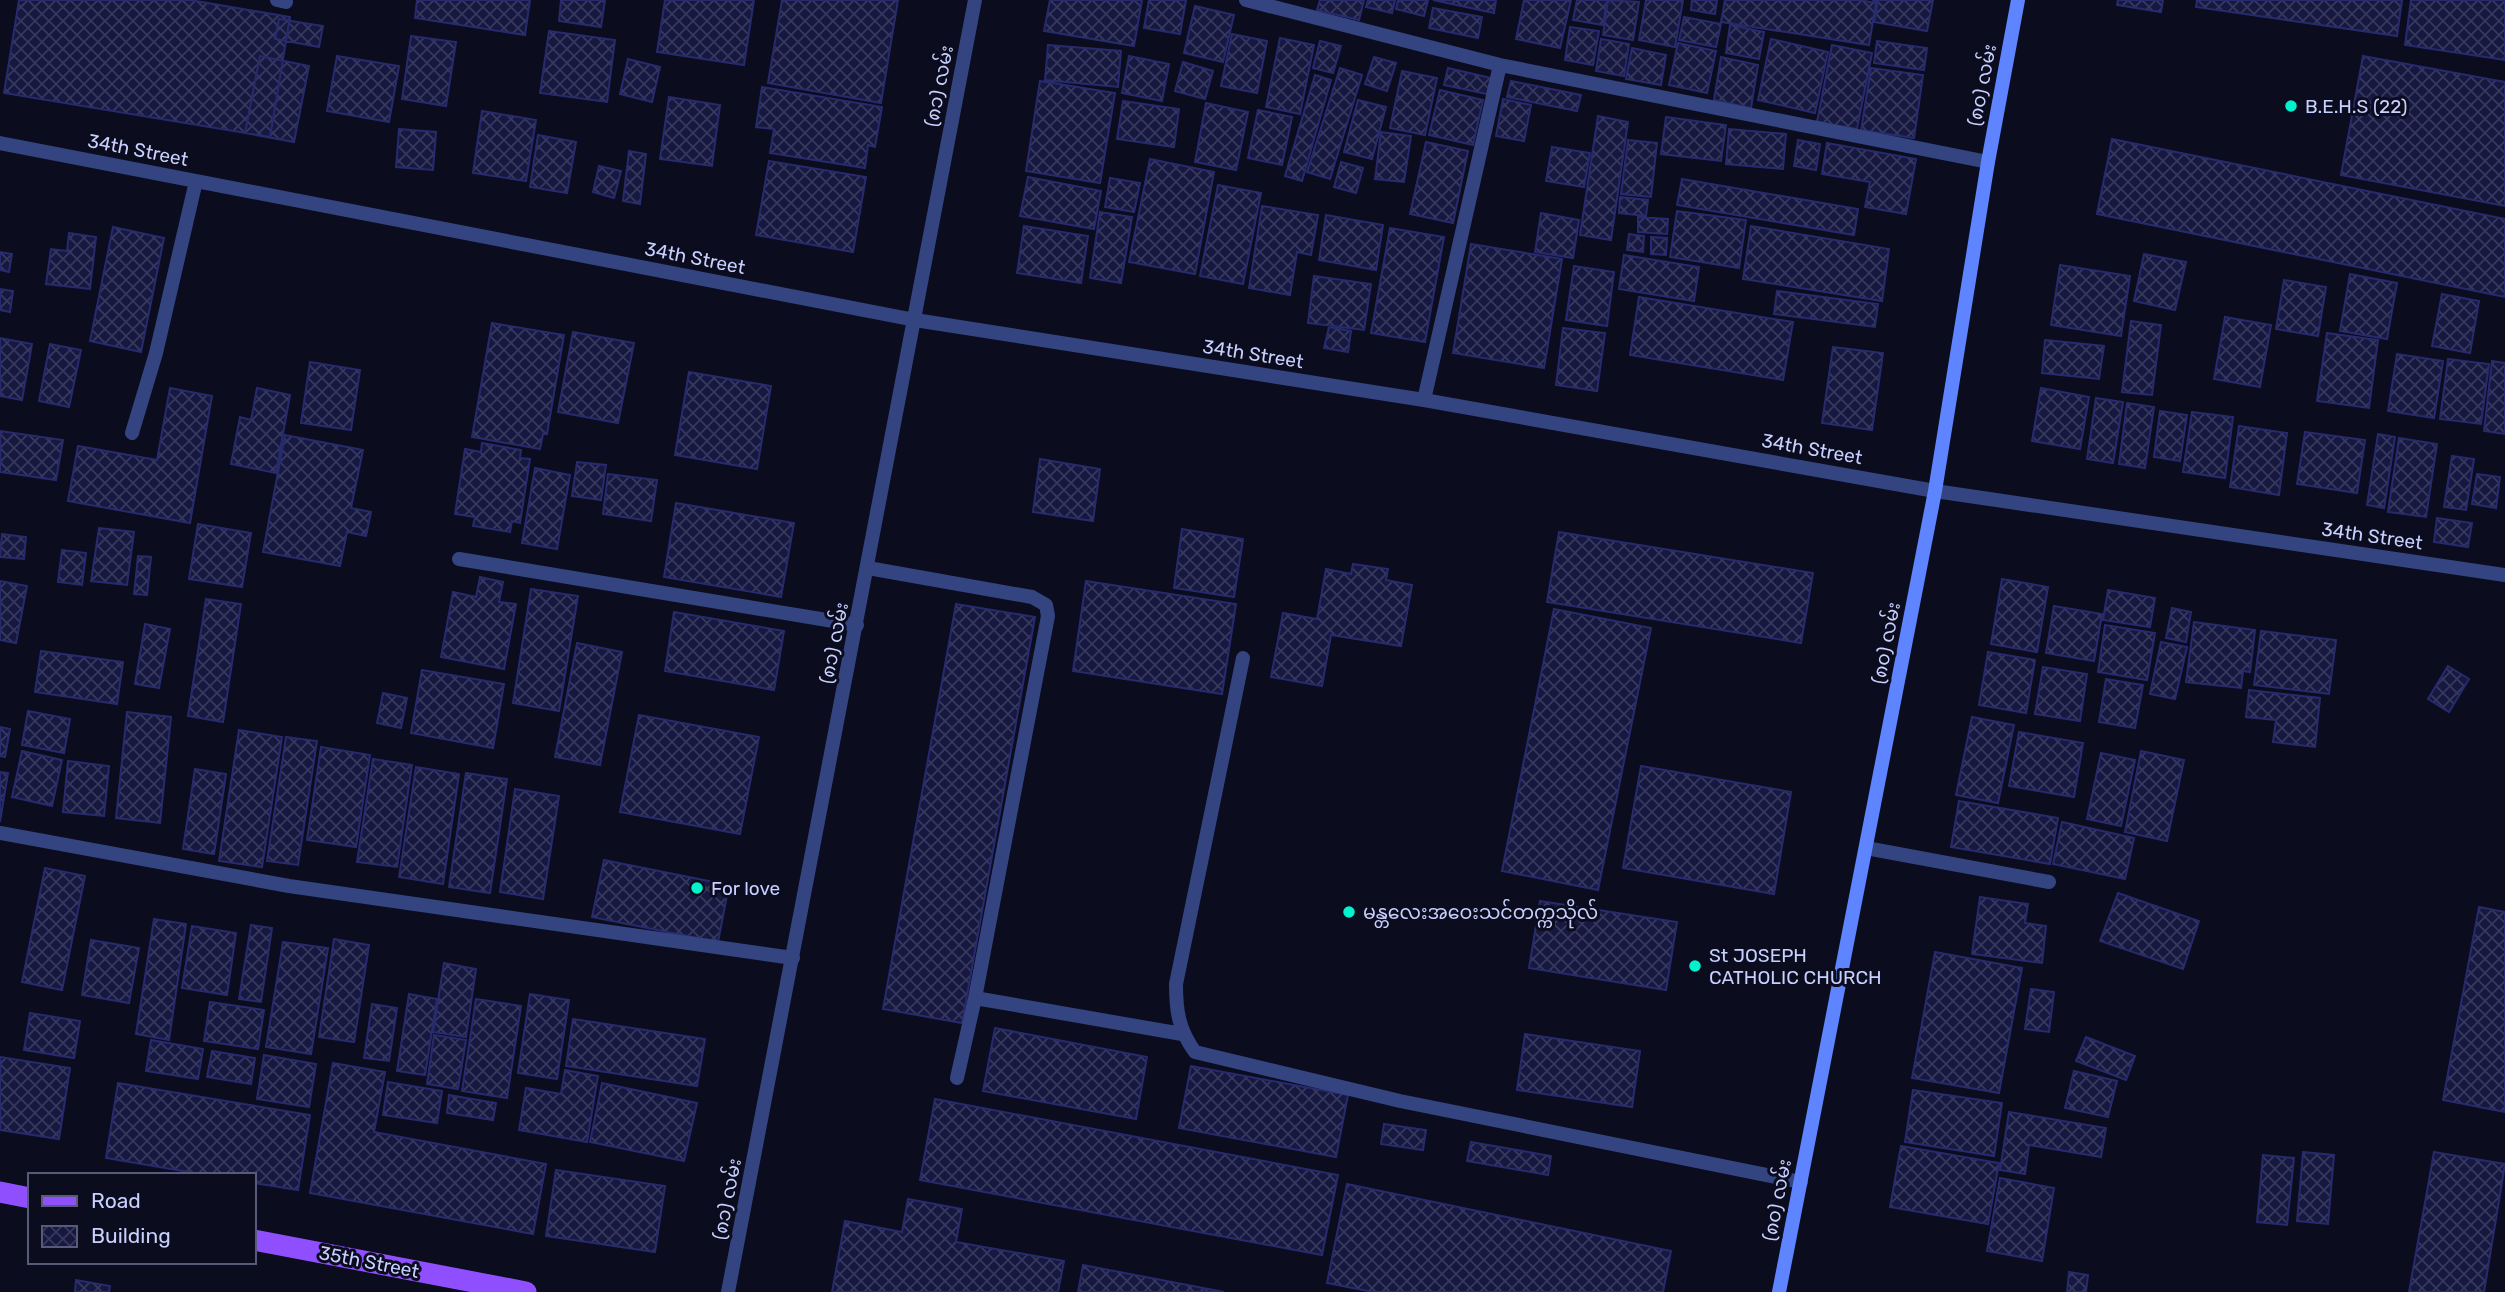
<svg xmlns="http://www.w3.org/2000/svg" width="2505" height="1292" font-family="Rubik,'Noto Sans Myanmar',sans-serif">
  <defs>
    <pattern id="building-cross-hatch" width="8" height="8" patternUnits="userSpaceOnUse" patternTransform="scale(1.75)"><rect width="8" height="8" fill="#161840"/><path d="M0 0l8 8M0 8l8-8" fill="none" stroke="#36395d"/></pattern>
  </defs>
  <rect width="100%" height="100%" fill="#0b0c1e"/>
  <path fill="url(#building-cross-hatch)" stroke="#272b6d" stroke-width="2" d="M19,0H190L290,17L270,137L4,93Z
    M417,0H530L525,35L415,18Z
    M561,0H605L601,27L559,21Z
    M665,0H754L744,65L657,52Z
    M782,0H898L881,103L768,83Z
    M1050,0H1142L1134,46L1044,31Z
    M1149,0H1186L1180,34L1144,28Z
    M1320,0H1364L1359,20L1317,10Z
    M1368,0H1395L1392,13L1366,7Z
    M1398,0H1428L1424,16L1396,9Z
    M1433,0H1496L1494,13Z
    M1524,0H1571L1560,48L1516,39Z
    M1577,0H1607L1603,25L1573,20Z
    M1608,0L1639,2L1633,40L1603,35Z
    M1646,0H1683L1675,47L1639,40Z
    M1692,0H1717L1715,14L1691,10Z
    M1725,0H1859L1876,3L1869,45L1721,22Z
    M1872,0H1933L1927,31L1874,22L1878,2Z
    M2118,0H2163L2161,12L2117,5Z
    M2197,0H2402L2397,36L2196,7Z
    M2411,0H2505V60L2405,45Z
    M1195,6L1234,15L1223,62L1184,53Z
    M1433,8L1482,17L1478,38L1429,28Z
    M1684,17L1721,24L1716,47L1679,40Z
    M279,19L323,26L319,47L275,39Z
    M1730,25L1764,32L1759,59L1726,53Z
    M1570,27L1599,31L1593,65L1565,60Z
    M549,31L615,40L607,102L540,93Z
    M1232,34L1267,41L1257,93L1221,86Z
    M411,36L456,42L446,106L402,99Z
    M1280,38L1314,45L1300,114L1266,107Z
    M1601,39L1629,44L1624,76L1596,71Z
    M1771,39L1828,52L1815,113L1758,100Z
    M1320,41L1341,46L1333,73L1313,68Z
    M1877,41L1927,48L1924,70L1874,63Z
    M1678,43L1716,51L1707,93L1669,85Z
    M1048,45L1121,51L1118,87L1045,80Z
    M1832,45L1872,53L1857,129L1817,122Z
    M1632,48L1666,55L1661,85L1626,79Z
    M260,56L309,66L294,142L245,133Z
    M337,56L399,66L389,122L327,111Z
    M1129,56L1169,64L1162,101L1122,93Z
    M2363,56L2505,82V206L2341,175Z
    M1374,57L1396,63L1387,91L1365,84Z
    M1721,57L1758,65L1751,108L1714,100Z
    M628,59L660,67L652,102L620,94Z
    M1183,62L1213,71L1205,99L1175,91Z
    M1340,68L1362,75L1330,179L1307,172Z
    M1448,68L1491,78L1487,94L1444,85Z
    M1871,68L1923,75L1914,138L1861,130Z
    M1402,71L1437,78L1425,135L1390,128Z
    M1315,75L1331,80L1302,181L1285,176Z
    M1040,81L1115,93L1100,183L1026,171Z
    M1511,81L1581,95L1577,111L1507,97Z
    M762,87L882,107L875,147L868,145L865,168L770,153L774,129L756,127Z
    M1440,90L1483,100L1473,145L1429,135Z
    M669,97L720,105L712,166L660,159Z
    M1503,99L1531,105L1524,141L1496,136Z
    M1358,100L1386,107L1372,159L1344,152Z
    M1123,101L1179,109L1174,147L1117,139Z
    M1206,103L1248,112L1236,170L1195,162Z
    M1258,110L1292,117L1282,165L1248,158Z
    M482,111L536,120L526,181L473,173Z
    M1598,116L1628,122L1611,240L1580,235Z
    M1666,117L1726,125L1721,161L1661,154Z
    M399,129L436,132L433,170L396,167Z
    M1729,129L1786,134L1783,169L1726,164Z
    M1381,132L1411,136L1404,182L1375,179Z
    M538,135L576,142L567,193L530,187Z
    M2112,139L2505,219V297L2097,214Z
    M1628,140L1657,143L1651,197L1621,194Z
    M1798,140L1820,144L1816,170L1794,166Z
    M1426,142L1468,151L1453,223L1410,214Z
    M1827,143L1916,159L1906,214L1865,207L1870,182L1822,174Z
    M1552,147L1590,153L1584,187L1546,181Z
    M629,151L646,154L640,204L623,201Z
    M1150,159L1214,172L1195,274L1129,262Z
    M769,161L866,177L853,252L756,235Z
    M1341,162L1363,168L1356,193L1334,187Z
    M599,166L621,171L614,198L593,192Z
    M1028,177L1101,191L1094,229L1020,216Z
    M1110,178L1140,183L1134,212L1105,207Z
    M1682,179L1858,209L1854,235L1677,205Z
    M1218,185L1261,193L1243,284L1200,276Z
    M1620,197L1648,200L1646,216L1619,213Z
    M1262,206L1318,215L1311,255L1297,252L1290,295L1249,288Z
    M1677,211L1746,220L1739,268L1670,257Z
    M1100,212L1132,217L1121,283L1090,278Z
    M1541,213L1579,220L1573,258L1535,252Z
    M1326,215L1383,225L1376,270L1319,260Z
    M1638,217L1668,219L1667,234L1638,232Z
    M1024,226L1088,236L1081,283L1017,273Z
    M1751,226L1889,249L1882,301L1743,279Z
    M113,227L164,238L141,352L90,341Z
    M1390,228L1444,237L1425,342L1371,333Z
    M69,233L96,237L90,289L46,284L51,249L67,251Z
    M1629,234L1644,236L1643,252L1627,250Z
    M1651,237L1667,238L1666,255L1651,254Z
    M1471,244L1562,259L1544,368L1453,353Z
    M0,252L12,254L9,272L0,270Z
    M2144,254L2186,262L2175,310L2134,301Z
    M1624,255L1699,267L1694,301L1619,289Z
    M2060,265L2130,276L2121,336L2051,325Z
    M1574,266L1614,272L1607,326L1566,320Z
    M2350,274L2397,283L2387,339L2340,331Z
    M1314,276L1371,284L1364,330L1308,323Z
    M2284,280L2326,287L2318,336L2276,329Z
    M0,289L13,291L10,312L0,310Z
    M1777,291L1878,304L1875,327L1774,314Z
    M2442,294L2479,301L2470,353L2432,346Z
    M1639,297L1793,322L1783,380L1630,355Z
    M2225,317L2271,325L2260,387L2214,379Z
    M2131,321L2161,325L2152,395L2122,392Z
    M492,323L564,335L547,434H543L540,449L472,437Z
    M1329,327L1351,331L1348,352L1324,348Z
    M1563,328L1605,333L1597,391L1556,385Z
    M573,332L634,343L618,423L558,412Z
    M2327,333L2378,340L2369,408L2317,401Z
    M0,338L32,344L22,400L0,396Z
    M2045,340L2104,346L2099,379L2042,373Z
    M50,344L81,350L69,407L39,401Z
    M1833,347L1883,353L1872,430L1822,423Z
    M2397,354L2443,361L2434,418L2388,411Z
    M2448,359L2489,364L2481,424L2440,419Z
    M2492,361L2505,363V434L2484,431Z
    M310,362L360,370L351,430L301,423Z
    M689,372L771,386L757,469L675,455Z
    M170,388L212,396L190,523L68,501L78,446L157,460Z
    M257,388L290,395L276,473L231,464L240,417L251,420Z
    M2041,388L2089,397L2080,449L2032,441Z
    M2096,398L2123,402L2113,463L2087,459Z
    M2127,403L2154,407L2145,468L2119,464Z
    M2160,411L2187,415L2180,461L2154,457Z
    M2192,412L2233,417L2225,478L2183,472Z
    M2239,426L2287,433L2279,495L2230,487Z
    M0,431L63,440L56,480L0,472Z
    M2305,432L2365,440L2357,493L2297,484Z
    M2378,434L2395,437L2384,508L2367,505Z
    M285,435L363,450L351,508L371,512L366,536L347,532L340,566L263,552Z
    M2399,438L2437,444L2426,517L2388,512Z
    M482,443L521,450L520,458L530,459L520,523L512,521L510,532L473,526L475,517L455,514L465,449L481,452Z
    M2452,456L2474,459L2466,510L2444,507Z
    M1040,459L1100,469L1093,521L1033,512Z
    M577,462L606,465L601,500L572,496Z
    M535,468L570,475L557,549L522,543Z
    M608,474L657,480L651,521L603,514Z
    M2477,474L2500,477L2496,508L2472,504Z
    M676,503L794,523L781,597L664,577Z
    M2437,518L2472,523L2468,547L2434,542Z
    M198,524L251,533L242,587L189,579Z
    M99,528L134,532L127,585L91,581Z
    M1182,529L1243,539L1234,597L1174,588Z
    M1559,532L1813,573L1801,643L1547,602Z
    M2,534L26,537L24,559L0,557Z
    M62,550L86,553L82,585L58,582Z
    M138,556L151,557L147,595L134,594Z
    M1353,564L1388,569L1386,580L1412,585L1401,646L1331,635L1322,686L1271,677L1283,613L1317,619L1326,569L1351,574Z
    M480,577L503,582L499,602L516,604L504,669L441,657L453,592L476,597Z
    M2002,579L2048,587L2037,652L1991,644Z
    M0,581L27,586L16,643L0,640Z
    M1086,581L1236,604L1222,694L1073,671Z
    M531,589L578,596L559,711L513,703Z
    M2108,590L2155,598L2150,627L2103,620Z
    M206,599L241,604L223,722L188,716Z
    M956,604L1035,617L962,1023L883,1009Z
    M2054,606L2102,614L2094,661L2046,653Z
    M2172,608L2191,612L2186,642L2166,638Z
    M1554,609L1651,628L1598,890L1502,871Z
    M674,612L784,631L774,690L665,671Z
    M2194,622L2255,630L2250,672L2243,671L2241,688L2186,682Z
    M145,624L170,629L159,688L135,684Z
    M2105,625L2155,633L2147,680L2098,672Z
    M2261,631L2336,640L2329,694L2254,685Z
    M2161,642L2187,647L2175,699L2150,694Z
    M577,643L622,652L600,765L555,757Z
    M41,651L123,662L117,704L35,692Z
    M1988,652L2035,660L2026,713L1979,705Z
    M2448,666L2469,679L2449,712L2428,699Z
    M2043,667L2087,674L2080,721L2035,714Z
    M422,670L504,684L493,748L411,733Z
    M2106,679L2143,685L2135,728L2099,722Z
    M2249,690L2320,698L2315,747L2273,742L2276,720L2246,717Z
    M383,693L407,698L401,728L377,723Z
    M28,711L70,719L64,753L22,745Z
    M127,712L171,717L160,823L116,818Z
    M639,715L759,737L740,834L620,812Z
    M1972,717L2014,725L1998,803L1956,795Z
    M0,727L10,729L5,757L0,756Z
    M239,730L282,737L262,867L219,861Z
    M2019,732L2083,743L2074,797L2009,786Z
    M286,737L317,741L298,865L267,861Z
    M321,747L370,755L356,847L307,840Z
    M22,751L62,760L52,806L12,797Z
    M2141,751L2184,760L2167,841L2125,832Z
    M2101,753L2135,760L2121,826L2087,819Z
    M373,759L412,765L397,867L357,862Z
    M68,761L109,766L104,816L63,812Z
    M1641,766L1791,792L1774,894L1623,868Z
    M416,767L459,774L443,884L399,877Z
    M195,769L226,774L214,854L183,849Z
    M0,772L8,773L0,822Z
    M466,773L507,779L490,893L449,887Z
    M515,789L559,796L543,899L500,892Z
    M1959,801L2058,818L2050,864L1951,847Z
    M2062,822L2134,838L2125,879L2053,864Z
    M604,860L729,885L718,942L592,917Z
    M45,868L85,876L62,990L22,982Z
    M2118,893L2199,921L2183,969L2100,941Z
    M1980,897L2028,904L2025,923L2046,926L2042,963L1972,954Z
    M1540,901L1677,922L1666,990L1529,968Z
    M2479,907L2505,912V1112L2443,1100Z
    M154,919L186,924L169,1040L136,1034Z
    M251,925L272,928L261,1002L239,999Z
    M192,926L236,933L227,995L182,988Z
    M334,939L369,945L354,1042L319,1037Z
    M91,940L139,948L129,1003L82,995Z
    M283,942L328,948L311,1054L266,1047Z
    M1935,952L2022,968L1999,1093L1912,1078Z
    M444,963L476,969L466,1037L433,1032Z
    M2031,989L2054,992L2049,1032L2025,1029Z
    M409,994L437,999L425,1075L397,1071Z
    M530,994L569,1000L557,1079L518,1073Z
    M476,999L521,1006L507,1098L462,1091Z
    M210,1002L264,1010L258,1049L204,1041Z
    M372,1004L397,1008L389,1061L364,1058Z
    M30,1013L80,1021L74,1058L24,1050Z
    M573,1019L705,1039L697,1086L566,1066Z
    M995,1028L1147,1057L1136,1119L983,1091Z
    M1525,1034L1640,1051L1632,1107L1517,1090Z
    M434,1035L466,1040L458,1089L427,1084Z
    M2086,1037L2135,1056L2126,1080L2076,1061Z
    M151,1040L203,1049L198,1079L146,1071Z
    M212,1051L255,1058L251,1084L207,1077Z
    M264,1055L316,1064L309,1107L257,1099Z
    M0,1057L70,1068L59,1139L0,1130Z
    M333,1063L385,1072L374,1132L546,1164L533,1234L310,1193Z
    M1191,1066L1348,1095L1336,1157L1179,1128Z
    M565,1070L598,1076L587,1142L519,1130L526,1088L561,1094Z
    M2074,1071L2117,1081L2108,1117L2065,1108Z
    M388,1082L442,1091L437,1123L383,1115Z
    M118,1083L310,1115L298,1190L254,1183V1175H206L106,1158Z
    M602,1083L697,1103L684,1161L590,1142Z
    M1913,1090L2002,1103L1994,1156L1905,1142Z
    M449,1095L496,1103L493,1120L447,1113Z
    M935,1099L1338,1175L1322,1255L920,1180Z
    M2009,1112L2106,1128L2101,1157L2029,1145L2025,1174L2000,1170Z
    M1384,1124L1426,1130L1423,1150L1381,1144Z
    M1471,1142L1551,1156L1548,1175L1467,1161Z
    M1901,1146L1999,1163L1988,1224L1890,1207Z
    M2303,1152L2334,1155L2328,1224L2297,1221Z
    M2434,1152L2505,1164L2484,1292H2409Z
    M2263,1155L2294,1158L2287,1225L2257,1222Z
    M556,1170L665,1186L655,1252L546,1236Z
    M2000,1178L2054,1188L2042,1261L1987,1251Z
    M1347,1184L1671,1251L1663,1292H1373L1327,1283Z
    M908,1199L962,1209L956,1242L1064,1261L1058,1292H832L845,1221L902,1232Z
    M1083,1265L1224,1292H1078Z
    M2069,1272L2088,1275L2086,1292H2067Z
    M76,1280L110,1286L109,1292H75Z"/>
  <g fill="none" stroke-linecap="round" stroke-linejoin="round">
    <path stroke="#334480" stroke-width="14" d="M868,568L1032,597L1046,605L1048,616L975,998L1182,1034
      M1243,658L1176,984C1176,1012 1179,1030 1195,1052L1400,1101L1801,1182
      M957,1078L975,998"/>
    <path stroke="#334480" stroke-width="14" d="M277,0L286,2
      M1246,0L1500,65L1988,162
      M0,143L915,320L1424,400L1935,491L2505,575
      M1424,400L1500,65
      M132,433L156,353L196,181
      M459,559L857,625
      M0,833L289,886L793,958
      M1866,848L2049,882"/>
    <path stroke="#334480" stroke-width="14" d="M728,1292L975,0"/>
    <path stroke="#5f84ff" stroke-width="14" d="M1779,1292L1935,491L1988,162L2018,0"/>
    <path stroke="#904fff" stroke-width="21" d="M0,1192L30,1198
      M254,1240L526,1292"/>
  </g>
  <g fill="#00f3cd" stroke="#0b0c1e" stroke-width="2.5">
    <circle cx="2291" cy="106" r="7"/>
    <circle cx="697" cy="888" r="7"/>
    <circle cx="1349" cy="912" r="7"/>
    <circle cx="1695" cy="966" r="7"/>
  </g>
  <g text-anchor="middle" dominant-baseline="central" stroke-width="6" stroke-linejoin="round" paint-order="stroke">
    <g font-size="19" fill="#c8d0ff" stroke="#0b0c1e">
      <text transform="translate(1982 85) rotate(-79)">(၈၀) လမ်း</text>
      <text transform="translate(939 86) rotate(-79)">(၈၁) လမ်း</text>
      <text transform="translate(138 150) rotate(11)">34th Street</text>
      <text transform="translate(695 258) rotate(11)">34th Street</text>
      <text transform="translate(1253 354) rotate(9)">34th Street</text>
      <text transform="translate(1812 449) rotate(10)">34th Street</text>
      <text transform="translate(2372 536) rotate(8)">34th Street</text>
      <text transform="translate(834 643) rotate(-79)">(၈၁) လမ်း</text>
      <text transform="translate(1886 643) rotate(-79)">(၈၀) လမ်း</text>
      <text transform="translate(727 1199) rotate(-79)">(၈၁) လမ်း</text>
      <text transform="translate(1777 1200) rotate(-79)">(၈၀) လမ်း</text>
      <text transform="translate(369 1262) rotate(11)">35th Street</text>
    </g>
    <g font-size="19" fill="#c8d0ff" stroke="#0b0c1e" text-anchor="start">
      <text x="2305" y="106">B.E.H.S (22)</text>
      <text x="711" y="888">For love</text>
      <text x="1363" y="912">မန္တလေးအဝေးသင်တက္ကသိုလ်</text>
      <text x="1709" y="955">St JOSEPH<tspan x="1709" dy="22">CATHOLIC CHURCH</tspan></text>
    </g>
  </g>
  <rect x="28" y="1173" width="228" height="91" fill="#0b0c1e" stroke="#575a78" stroke-width="2"/>
  <rect x="42" y="1196" width="35" height="10" fill="#904fff" stroke="#575a78" stroke-width="2"/>
  <text x="91" y="1208" font-size="21" fill="#c8d0ff">Road</text>
  <rect x="42" y="1226" width="35" height="21" fill="url(#building-cross-hatch)" stroke="#575a78" stroke-width="2"/>
  <text x="91" y="1243" font-size="21" fill="#c8d0ff">Building</text>
</svg>
